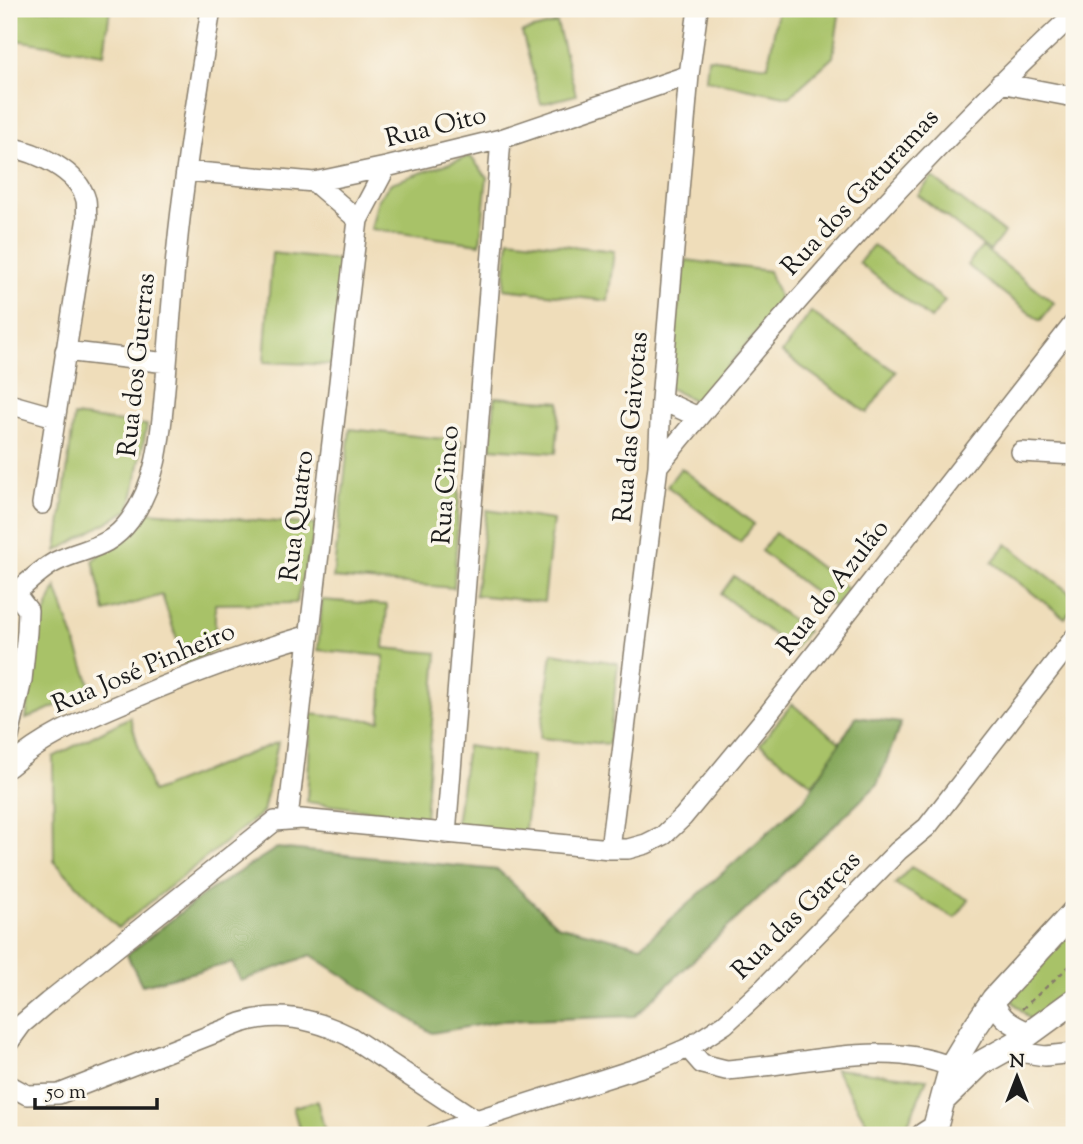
<svg xmlns="http://www.w3.org/2000/svg" width="1083" height="1144" font-family="'Sorts Mill Goudy',serif">
  <rect width="100%" height="100%" fill="#fbf7ec"/>
  <filter id="ink" filterUnits="userSpaceOnUse"><feTurbulence type="fractalNoise" baseFrequency=".0143" numOctaves="2"/><feDisplacementMap in="SourceGraphic" scale="14" xChannelSelector="R" yChannelSelector="G"/><feConvolveMatrix kernelMatrix="1 2 1 2 8 2 1 2 1" color-interpolation-filters="sRGB"/></filter>
  <filter id="wash" filterUnits="userSpaceOnUse"><feTurbulence type="fractalNoise" baseFrequency=".00686" numOctaves="4" result="noise"/><feDisplacementMap in="SourceGraphic" scale="28" xChannelSelector="R" yChannelSelector="G"/><feGaussianBlur stdDeviation="1.57" result="paint"/><feColorMatrix in="noise" values="0 0 0 0 0 0 0 0 0 0 0 0 0 0 0 0 0 1.4 0 .05"/><feComposite in="paint" operator="in"/></filter>
  <g filter="url(#wash)">
    <rect width="100%" height="100%" fill="#efddba"/>
    <path fill="#a8c268" stroke="#626f42" stroke-width="2" d="M9,9H110L104,54L9,39Z
      M778,9H840L833,57L789,97L706,80L708,58L768,66Z
      M557,23L576,95L541,104L522,32Z
      M470,156L487,177L480,244L371,229L378,199L391,183Z
      M932,177L1004,233L990,251L918,195Z
      M509,239L614,251L608,301L504,289Z
      M873,245L945,301L931,319L859,263Z
      M982,247L1054,303L1040,321L967,265Z
      M272,253L344,261L332,365L264,362Z
      M686,260L769,271L782,304L697,402L665,386Z
      M811,312L896,372L867,413L782,353Z
      M495,397L560,402L556,453L491,448Z
      M74,416L147,425L130,509L57,551Z
      M350,429L462,441L454,588L333,578Z
      M681,468L754,524L740,542L667,486Z
      M487,510L553,520L544,602L475,595Z
      M148,512L317,525L296,603L215,604V650L185,664L162,595L105,612L93,560Z
      M775,533L848,589L834,607L761,551Z
      M1007,544L1074,596V606L1065,618L992,562Z
      M734,576L807,631L793,650L721,594Z
      M56,587L92,690L26,719L37,634Z
      M322,600L387,605L384,648L437,653L425,818L307,802L311,714L380,721L384,656L318,650Z
      M552,653L618,663L609,744L540,738Z
      M792,704L843,745L812,784L760,744Z
      M130,717L152,792L278,742L263,812L118,928L54,861L53,757Z
      M467,746L533,756L524,838L455,831Z
      M911,867L969,900L955,918L895,884Z
      M1074,924V988L1033,1022L1007,996Z
      M835,1069L927,1079L903,1135H859L868,1125Z
      M317,1101L326,1135H301L293,1107Z"/>
    <path fill="#86a85c" stroke="#51623c" stroke-width="2" d="M856,717L901,723L877,785L635,1016L501,1021L432,1033L311,955L241,981L232,963L142,985L127,955L204,894L277,848L498,870L557,925L641,946L805,799Z"/>
  </g>
  <g filter="url(#ink)">
    <g fill="none" stroke-linecap="round" stroke-linejoin="round">
      <defs>
        <path id="minor" d="M1000,83L1074,97
          M9,147C36,152 78,170 86,200C87,205 86,212 87,217L42,504
          M186,171L314,182L386,167L501,139L689,75
          M358,220L386,167
          M65,351L167,363
          M661,400L698,417
          M9,404L55,417
          M1021,452L1074,455
          M658,466C788,308 924,153 1074,14
          M15,593C28,583 42,568 57,561C86,547 108,550 130,520C160,479 161,427 166,378C169,338 172,297 176,256C184,173 198,91 211,9
          M9,737L22,680L27,632L28,610L15,593
          M9,767C42,738 81,721 121,704C182,677 244,654 309,635
          M288,818C311,619 336,420 358,220L314,182
          M446,834L501,139
          M610,849L658,466L661,400L689,75L698,9
          M994,999C999,1019 1013,1025 1031,1033
          M9,1042L22,1024L48,1002L275,821L301,819L610,849H628L646,844L664,835L683,817L765,718L1074,323
          M688,1048L702,1064L726,1070C802,1066 891,1035 962,1072
          M1006,1050L1045,1056L1074,1053
          M9,1085L27,1095L59,1094L241,1023C277,1011 315,1019 349,1036L476,1120
          M434,1135L476,1120L651,1064L688,1048L725,1024L765,987L898,851L927,827L1074,638"/>
        <path id="major" d="M945,1098L981,1063L1015,1044L1074,1001
          M924,1135L935,1128L952,1065L975,1027L994,999L1074,912"/>
      </defs>
      <use href="#minor" stroke="#867c6b" stroke-width="22"/>
      <use href="#major" stroke="#867c6b" stroke-width="27"/>
      <path stroke="#867c6b" stroke-width="2.5" stroke-dasharray="5 5" stroke-linecap="butt" d="M1022,1009L1074,962"/>
      <use href="#minor" stroke="#fff" stroke-width="19"/>
      <use href="#major" stroke="#fff" stroke-width="24"/>
    </g>
  </g>
  <g text-anchor="middle" dominant-baseline="central" stroke-width="7" stroke-linejoin="round" paint-order="stroke">
    <g font-size="26" fill="#1c1c1c" stroke="#fbf7ec">
      <text transform="translate(436 128) rotate(-14)">Rua Oito</text>
      <text transform="translate(861 193) rotate(-47)">Rua dos Gaturamas</text>
      <text transform="translate(138 365) rotate(-84)">Rua dos Guerras</text>
      <text transform="translate(632 427) rotate(-85)">Rua das Gaivotas</text>
      <text transform="translate(447 485) rotate(-86)">Rua Cinco</text>
      <text transform="translate(298 516) rotate(-83)">Rua Quatro</text>
      <text transform="translate(834 588) rotate(-52)">Rua do Azulão</text>
      <text transform="translate(144 669) rotate(-23)">Rua José Pinheiro</text>
      <text transform="translate(797 916) rotate(-45)">Rua das Garças</text>
    </g>
  </g>
  <rect width="1083" height="1144" fill="none" stroke="#fbf7ec" stroke-width="35"/>
  <g transform="translate(1017 1077)" stroke="#fbf7ec" stroke-width="5" paint-order="stroke">
  <path d="M0-5L12 26L0 18L-12 26Z" fill="#1c1c1c"/>
  <text y="-10" font-size="19" font-weight="bold" text-anchor="middle" fill="#1c1c1c">N</text>
  </g>
  <path d="M35 1098v10h122v-10" fill="none" stroke="#1c1c1c" stroke-width="3.5"/>
  <text x="46" y="1098" font-size="21" fill="#1c1c1c" stroke="#fbf7ec" stroke-width="5" paint-order="stroke">50 m</text>
</svg>
